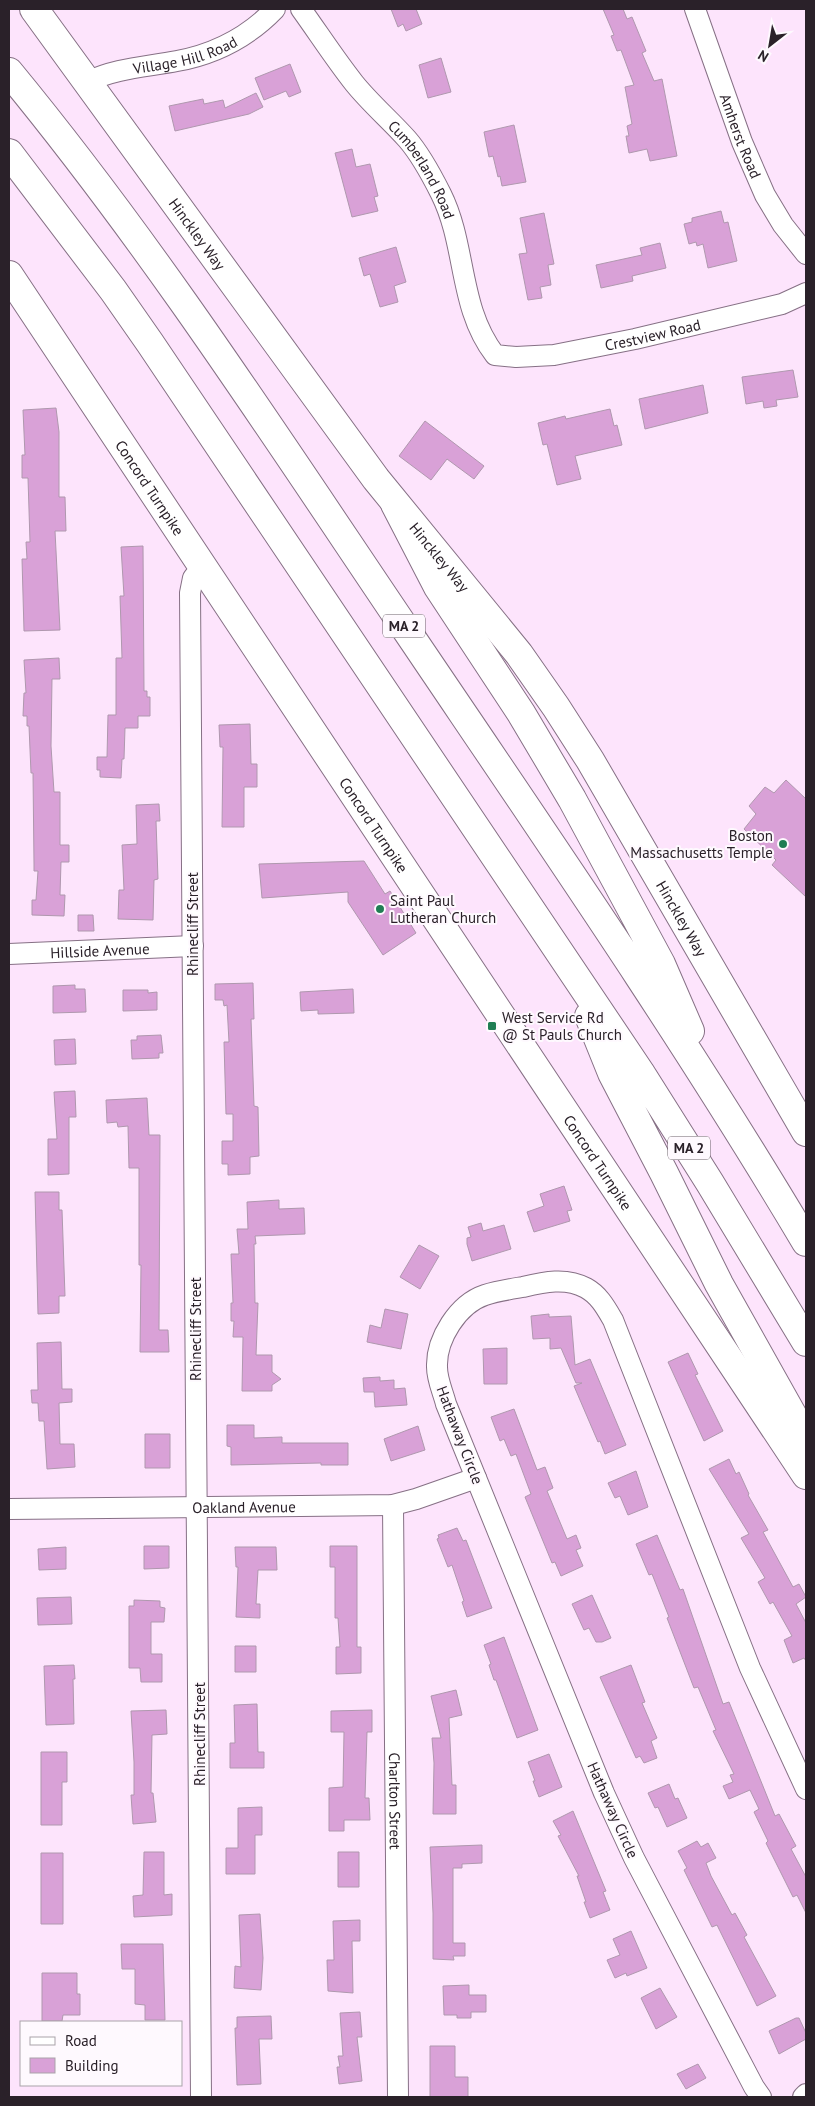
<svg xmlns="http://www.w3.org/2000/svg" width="815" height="2106" font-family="'PT Sans',sans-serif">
  <rect width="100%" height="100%" fill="#fde4fc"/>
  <path fill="#d9a1d7" stroke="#af98ae" d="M391,9H416L422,24L406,31L403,24L398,27Z
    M603,9H623L627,19L632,17L646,51L642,53L654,81L662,79L677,156L650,161L647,149L629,153L626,136H629L627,126L632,124L625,87L634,85L621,50L617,51L611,36L614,35Z
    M441,58L451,92L428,98L419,65Z
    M290,64L301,92L289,97L286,91L264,100L255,78Z
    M256,93L263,107L249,114L175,131L169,106L203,99L204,104L223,100L225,108Z
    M514,125L526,182L502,186L500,176L498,177L493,156L489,157L484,132Z
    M352,149L356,167L370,164L378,196L374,197L378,211L352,217L335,153Z
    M721,211L724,223L728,222L737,261L708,268L703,244L697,246L696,242L689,244L684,224L692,222V218Z
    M544,213L554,264L548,265L551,285L540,287L542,298L528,300L519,254L527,253L520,218Z
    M660,243L666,268L632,276L633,281L601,288L596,265L642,255L640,248Z
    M396,247L406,282L394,286L398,302L380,307L370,274L364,276L359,258Z
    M793,370L798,397L776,400L777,406L764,408L763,401L746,404L742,377Z
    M703,385L708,413L645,429L639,399Z
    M56,408L59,432V497H65L66,531H55L60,630L24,631L22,559H27L26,542H30L28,478H22V455H25L23,410Z
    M610,409L614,426L617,425L622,445L575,456L581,479L557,485L547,444L543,445L538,423L565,416L566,419Z
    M425,421L484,466L474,479L447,459L431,480L399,456Z
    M143,546L144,691H147V697H150V716H138V728H125L124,759H122L121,778L100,777V770H97V757H107L108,715H116V658H122L120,596H124L121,547Z
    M59,658L60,679H52L51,746L54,792H60V845H69V862H61L60,895H65L64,916L32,915V900H36L38,871H34V864L33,773H31L29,726H27V716H23L24,693H26L24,660Z
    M250,724L251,764H257V787H244V827H222L223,747H220L219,725Z
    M786,780L806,799V897L772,865L776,860L744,829L756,814L749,806L765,787L774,793Z
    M159,804L160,821H156L158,879L154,880L153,920L118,919L119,890H124L122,845L137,844L136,805Z
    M364,861L385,894L390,891L416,933L383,955L348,902V892L262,898L259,864Z
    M78,915H93L94,931H78Z
    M253,983L254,1019H251L254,1106L258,1107L259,1156L250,1157V1174L228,1175V1164H222V1141H233V1114H226L224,1042H229L227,1005L224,1006L223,1000H215V984Z
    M75,985V989H85L86,1012L53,1013V986Z
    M353,989L354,1013L318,1014V1010L301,1011L300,992Z
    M123,990H148V993L157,992V1010L123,1011Z
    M161,1035L163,1053H159V1058L132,1059L131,1040H137V1036Z
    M75,1039L76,1064L55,1065L54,1040Z
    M75,1091L76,1117H69V1174L48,1175V1139H57L54,1092Z
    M147,1098L149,1135H160L159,1330H168L169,1352H140L141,1265H139V1168H129L128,1126L118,1127L117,1122L107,1123L106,1100Z
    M564,1186L572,1210L567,1211L570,1221L534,1232L527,1212L544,1206L540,1194Z
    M35,1192H59V1210H62L65,1296H59V1313L38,1314Z
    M279,1200V1209L304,1208L305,1234L255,1236L256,1244H254L255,1303H258L256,1355H272V1372L281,1379L272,1385V1391H242L243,1337H233L234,1321H231V1303H233L231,1254H239L237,1229H248L247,1202Z
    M481,1223L483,1231L504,1225L511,1249L472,1261L467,1244V1238L471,1237L468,1227Z
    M419,1245L439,1256L420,1289L400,1277Z
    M385,1309L408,1314L401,1349L367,1342L370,1325L381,1328Z
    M549,1314V1317L571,1316L575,1365L590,1359L626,1445L605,1454L600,1441L598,1442L574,1386L582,1383H576L561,1348L550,1349V1338L533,1339L531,1316Z
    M61,1342L62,1389H72V1402L59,1403L60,1444H74L75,1467L47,1469L44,1421H39L38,1403H32L31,1390H38L37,1343Z
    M507,1348V1384H484L483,1349Z
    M688,1353L698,1374L695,1375L723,1431L704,1441L668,1362Z
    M380,1377V1381L394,1380V1389L405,1388L407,1405L375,1407L374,1392H364L363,1378Z
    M514,1409L537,1470L545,1467L553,1488L547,1491L567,1539L576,1535L581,1548L576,1550L583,1566L561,1576L555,1562L552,1563L525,1497L531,1494L516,1454L511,1456L504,1439L500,1441L491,1417Z
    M227,1425H254V1438L282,1437V1443H348V1465H321V1463L231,1465V1447L227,1446Z
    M418,1426L425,1450L391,1461L384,1439Z
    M145,1434H170V1468H145Z
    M729,1459L736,1474L739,1472L749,1494L748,1495L768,1530L763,1532L793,1587L799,1584L806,1597L796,1604L806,1623V1661L804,1658L793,1663L784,1640L792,1636L773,1602L770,1604L758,1582L765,1578L741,1538L749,1534L709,1469Z
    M636,1471L648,1507L628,1515L620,1496L615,1498L608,1483Z
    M457,1528L463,1541L466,1540L492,1608L467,1617L462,1602L464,1601L452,1565L448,1567L437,1539L439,1538L438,1535Z
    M657,1535L680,1590L683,1589L723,1704L729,1702L775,1816L779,1814L796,1846L791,1849L806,1877V1913L797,1895L793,1897L766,1843L768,1841L754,1812L759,1809L750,1790L729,1799L723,1786L733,1782L730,1775L734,1774L713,1731L716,1730L698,1687L694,1688L667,1618L669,1617L652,1574L649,1575L636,1544Z
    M144,1546H169V1568L144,1569Z
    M330,1546H357V1647H361V1673L336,1674V1647H340L338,1618H335V1567H330Z
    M66,1547V1569L39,1570L38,1549Z
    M235,1547H276L277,1570H258L256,1604H260V1618L236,1617L238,1567H236Z
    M592,1595L611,1638L602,1642H596L589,1628L584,1630L572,1604Z
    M71,1597L72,1624L38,1625L37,1598Z
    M134,1600L160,1601V1607L165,1608L164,1622H151V1654H162V1682H141L140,1668H129V1606H134Z
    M504,1637L538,1730L517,1738L496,1680H494L489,1665L491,1664L484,1645Z
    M235,1646H256V1672H235Z
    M74,1665L75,1679H73L74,1724L46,1725L44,1666Z
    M631,1665L645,1702L642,1703L657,1738L651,1741L657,1758L644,1763L640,1756L636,1758L600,1677Z
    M456,1690L462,1715L449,1718L452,1785H456V1814H433L434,1763L432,1738H441L431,1696Z
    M257,1704L258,1752H264V1768H230V1743H235L234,1705Z
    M166,1710L167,1734L152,1735L151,1793H153L156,1822L133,1824L131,1795H134V1762L131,1711Z
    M372,1710V1732H367L365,1798H369L370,1820H344V1831H329V1788L343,1787L344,1732H331V1711Z
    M41,1752H67V1782H62V1825H41Z
    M549,1754L562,1787L539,1797L533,1781H535L528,1762Z
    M669,1784L675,1799L678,1798L687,1818L667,1827L658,1807L655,1808L648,1793Z
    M262,1807V1835H255V1874H226V1848H238V1808Z
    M573,1811L606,1891L603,1892L610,1910L590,1918L584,1902H586L577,1876H579L558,1836L561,1835L553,1821Z
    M697,1841L701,1847L708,1843L716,1858L706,1863L711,1876L732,1915L735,1913L747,1935L744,1937L776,1996L757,2006L717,1925L712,1927L684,1870L687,1868L678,1851Z
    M482,1845V1863L462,1864V1868H453V1943H465V1956H453L454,1960L433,1959V1913L430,1847Z
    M144,1852H164V1895L172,1894V1915L134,1917L133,1896L143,1895Z
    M338,1852H359V1887H338Z
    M41,1853H63V1924H41Z
    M260,1914L263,1958L261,1990L234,1988L235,1966L241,1967L239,1915Z
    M360,1920V1941H352L353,1993L328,1991L327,1960H334L333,1921Z
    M631,1931L647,1968L627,1976L626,1973L615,1978L607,1960L620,1955L613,1939Z
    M121,1944H163L165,2020H145V2005L135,2004V1969H122Z
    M42,1973H77V1994H80V2015H63L62,2021H42Z
    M469,1985V1995H486V2012H471V2018H457V2015H444L443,1986Z
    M660,1988L677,2017L656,2029L641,1998Z
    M360,2012L362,2037H357L362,2081L339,2084L337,2067H340L338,2056H343L340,2013Z
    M271,2016L272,2039H259L261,2084L237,2085L235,2028H237V2017Z
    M796,2018H799L806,2033V2039L779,2054L769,2031Z
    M430,2046H455V2077H468V2097H430Z
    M698,2064L706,2078L686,2089L677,2074Z"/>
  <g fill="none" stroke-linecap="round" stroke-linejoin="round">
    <defs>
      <g id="street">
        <path id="s1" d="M301,9C319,34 335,59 354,83C370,103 390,120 407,139C421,155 431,174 441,194C467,246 458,307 495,355L516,357L554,355L635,339L782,304L806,293"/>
        <path id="s2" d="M695,9L742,142L765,195L783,225L806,254"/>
        <path id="s3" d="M87,82C116,68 146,67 177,61C215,54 248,37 275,9"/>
        <path id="s4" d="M9,954L193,946"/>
        <path id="s5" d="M393,1505L398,2097"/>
        <path id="s6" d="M9,1509L393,1505L416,1499L476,1478"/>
        <path d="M201,2097L190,593L193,578L203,565"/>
        <path d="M761,2097L754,2087L634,1858L604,1793L446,1404C443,1392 437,1380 437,1367C436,1339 458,1304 485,1295C497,1291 511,1289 523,1287C544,1282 566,1277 586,1288C599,1295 606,1308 613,1320L750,1668L806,1789"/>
        <path d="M803,2097L806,2094"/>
      </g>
      <g id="secondary">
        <path id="s7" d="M34,9L376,479L519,654L556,707L590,760L806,1132"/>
        <path id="s8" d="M9,275L806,1475"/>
      </g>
      <path id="highway" d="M9,72C154,248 278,440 405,628C542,831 681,1032 806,1242
        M9,153L113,290L150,343L640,1072L710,1183L806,1342
        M395,504L438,587L521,713L572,799L661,964L690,1031
        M589,1016L612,1073L664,1173L719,1284L806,1439"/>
    </defs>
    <use href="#street" stroke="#867085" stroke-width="22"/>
    <use href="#secondary" stroke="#867085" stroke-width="30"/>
    <use href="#highway" stroke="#867085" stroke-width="30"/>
    <use href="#street" stroke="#fff" stroke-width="20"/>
    <use href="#secondary" stroke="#fff" stroke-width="28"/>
    <use href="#highway" stroke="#fff" stroke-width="28"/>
  </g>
  <g fill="#207d54" stroke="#fef9fe" stroke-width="2">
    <circle cx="783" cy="844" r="5"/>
    <circle cx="380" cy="909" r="5"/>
    <rect x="487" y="1021" width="10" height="10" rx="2.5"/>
  </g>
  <g text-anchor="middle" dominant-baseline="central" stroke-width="4" stroke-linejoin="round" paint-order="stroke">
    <g fill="#fef9fe" stroke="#6a6269" stroke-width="1">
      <rect x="383" y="614.5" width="42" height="23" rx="4"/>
      <rect x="668" y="1136.5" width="42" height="23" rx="4"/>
    </g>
    <g font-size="14" font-weight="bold" fill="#2a2129">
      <text x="404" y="626">MA 2</text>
      <text x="689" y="1148">MA 2</text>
    </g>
    <g font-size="15" fill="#2a2129" stroke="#fef9fe">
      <text stroke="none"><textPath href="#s3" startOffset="102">Village Hill Road</textPath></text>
      <text stroke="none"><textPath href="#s2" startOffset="135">Amherst Road</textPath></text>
      <text stroke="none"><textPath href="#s1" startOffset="202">Cumberland Road</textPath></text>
      <text stroke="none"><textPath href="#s7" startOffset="278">Hinckley Way</textPath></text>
      <text stroke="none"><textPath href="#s1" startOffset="564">Crestview Road</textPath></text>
      <text stroke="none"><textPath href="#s8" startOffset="255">Concord Turnpike</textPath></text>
      <text stroke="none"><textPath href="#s7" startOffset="682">Hinckley Way</textPath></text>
      <text stroke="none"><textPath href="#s8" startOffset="660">Concord Turnpike</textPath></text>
      <text stroke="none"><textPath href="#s7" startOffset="1118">Hinckley Way</textPath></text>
      <text transform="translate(192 924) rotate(-90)">Rhinecliff Street</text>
      <text stroke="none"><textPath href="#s4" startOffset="91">Hillside Avenue</textPath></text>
      <text stroke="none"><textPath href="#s8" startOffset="1065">Concord Turnpike</textPath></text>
      <text transform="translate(195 1329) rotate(-90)">Rhinecliff Street</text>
      <text transform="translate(460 1435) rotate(69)">Hathaway Circle</text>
      <text stroke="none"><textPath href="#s6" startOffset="235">Oakland Avenue</textPath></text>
      <text transform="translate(199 1734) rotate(-90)">Rhinecliff Street</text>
      <text stroke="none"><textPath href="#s5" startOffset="296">Charlton Street</textPath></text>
      <text transform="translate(613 1810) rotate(66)">Hathaway Circle</text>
    </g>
    <g font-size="15" fill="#2a2129" stroke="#fef9fe" text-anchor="start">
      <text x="773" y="835" text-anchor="end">Boston<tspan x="773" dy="17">Massachusetts Temple</tspan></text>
      <text x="390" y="900">Saint Paul<tspan x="390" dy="17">Lutheran Church</tspan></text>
      <text x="502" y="1017">West Service Rd<tspan x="502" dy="17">@ St Pauls Church</tspan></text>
    </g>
  </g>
  <rect width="815" height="2106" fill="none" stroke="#2a2129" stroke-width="20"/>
  <rect x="20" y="2021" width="162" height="65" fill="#fef9fe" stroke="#a9a3a9"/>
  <rect x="30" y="2037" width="25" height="8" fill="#ffffff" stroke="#a9a3a9"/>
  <text x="65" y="2046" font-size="15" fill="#2a2129">Road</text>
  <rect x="30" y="2058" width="25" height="15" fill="#d9a1d7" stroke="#a9a3a9"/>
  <text x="65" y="2071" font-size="15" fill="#2a2129">Building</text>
  <g transform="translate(770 45) rotate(211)" stroke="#fef9fe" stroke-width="4" paint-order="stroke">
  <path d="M0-4L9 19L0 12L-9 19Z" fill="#2a2129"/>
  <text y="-8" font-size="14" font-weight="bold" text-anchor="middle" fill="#2a2129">N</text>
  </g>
</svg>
